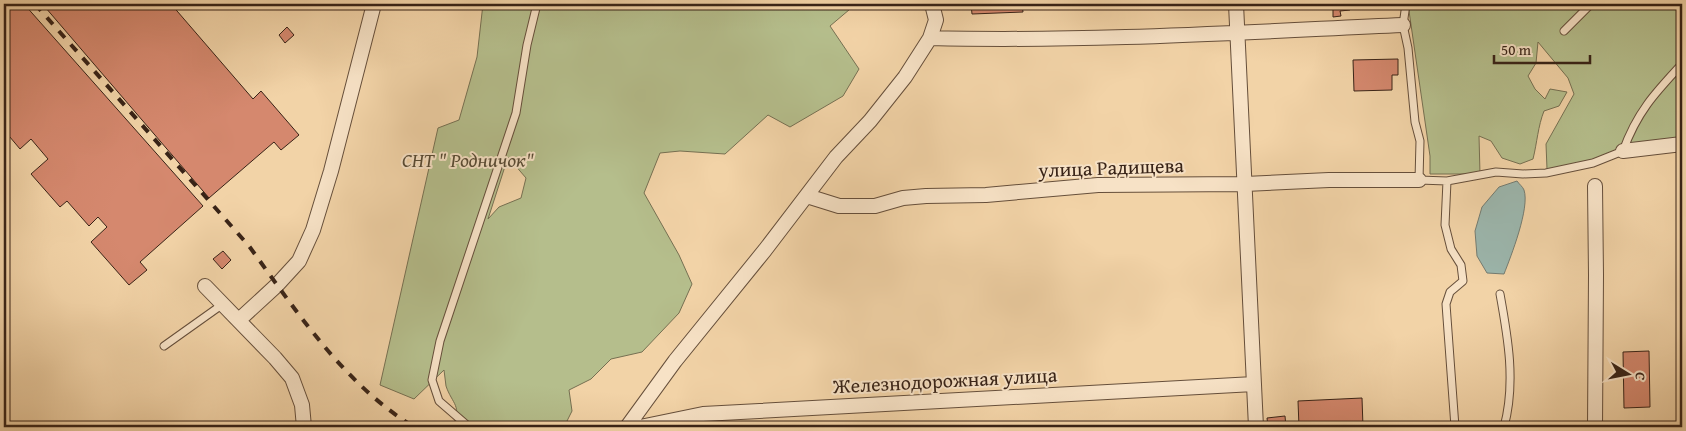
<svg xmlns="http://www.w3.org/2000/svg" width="1686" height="431" font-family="'Gentium Book Plus',serif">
  <rect width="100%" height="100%" fill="#f2d3a7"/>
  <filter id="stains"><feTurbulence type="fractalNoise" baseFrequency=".004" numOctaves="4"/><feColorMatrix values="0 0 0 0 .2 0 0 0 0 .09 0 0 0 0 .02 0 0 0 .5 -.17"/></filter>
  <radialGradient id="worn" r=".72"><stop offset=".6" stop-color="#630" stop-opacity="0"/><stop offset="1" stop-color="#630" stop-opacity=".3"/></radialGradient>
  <path fill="#b5be8c" stroke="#767052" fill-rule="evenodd" d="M483,4H856L830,26L859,69L843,96L790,127L768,115L725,154L680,151L660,153L644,193L679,255L692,284L679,313L642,352L611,359L591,379L569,390L572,411L564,427H452C463,406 452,404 446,386C445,381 445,375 444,370L414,399L380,385L438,128L459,120L477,57ZM508,157L526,178L521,198L499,207L488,219Z
    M1408,4H1682V141L1638,145L1591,165L1547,169L1546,144L1574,94L1568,78L1538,42L1536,63L1528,76L1535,89L1545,99L1550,89L1567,92L1559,106L1544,111C1538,126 1537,143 1533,159L1520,164L1502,158L1491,141L1479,136L1480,174H1430V156Z"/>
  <path fill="#9cb7ae" stroke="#747c72" d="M1517,181C1519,184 1523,187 1524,190C1530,208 1511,256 1504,274L1487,273L1477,256L1475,231L1482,207L1499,187Z"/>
  <path fill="#d5886e" stroke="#382317" d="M4,4L9,8L14,4H24L203,206L140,262L147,270L129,285L91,242L107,227L98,217L89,226L67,201L60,207L31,174L48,159L31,139L20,149L4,130Z
    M49,4H171L253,99L261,91L299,135L281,150L274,142L209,198L45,7Z
    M971,4H1022L1023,12L972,14Z
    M1326,4H1349L1350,10L1340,11L1341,16L1333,17V9H1326Z
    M287,27L294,35L285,43L279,35Z
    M1398,59V75H1392V90L1354,91L1353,60Z
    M223,251L231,260L222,269L213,259Z
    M1649,351L1650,407L1624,408L1623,352Z
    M1362,398L1363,427H1299L1298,401Z
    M1285,416L1286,427H1268L1267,418Z"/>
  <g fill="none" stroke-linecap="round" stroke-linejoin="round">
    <defs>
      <path id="lane" d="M1406,4L1403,25L1408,48L1415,122L1420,141L1419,180L1447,181L1496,172L1523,174L1546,173L1593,163L1623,151C1637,112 1655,93 1682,64
        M1564,31L1591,4
        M1447,181L1445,225L1451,249L1461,265L1463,281L1450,292L1446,304L1455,427
        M1500,294C1508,338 1516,383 1504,427
        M164,346L223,304
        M469,427L439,401L432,380L440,341L516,113L527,45L537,4"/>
      <path id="street" d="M1236,4L1256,427
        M930,38C1088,42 1246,32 1403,25
        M1623,151L1682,144
        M807,196L839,206H875L903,198L926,196L986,195L1098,185L1245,184L1329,180H1419
        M205,286L275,358L292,378L302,405L304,427
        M239,320L277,285L299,261L313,230L331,171L374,4
        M627,427L675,361L765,250L836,157L870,121L905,77L930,38L936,20L932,4
        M640,427L703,414L1254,384
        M1595,427L1596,275L1595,186"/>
    </defs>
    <use href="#lane" stroke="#664f3b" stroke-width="9"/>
    <use href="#street" stroke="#664f3b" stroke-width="16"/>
    <use href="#lane" stroke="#f7e2c6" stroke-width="7"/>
    <use href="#street" stroke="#f7e2c6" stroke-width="14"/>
    <path stroke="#382317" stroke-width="4" stroke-dasharray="9 9" stroke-linecap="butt" d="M35,4L249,246C297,312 344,384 414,427"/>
  </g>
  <g text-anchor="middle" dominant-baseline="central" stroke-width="4" stroke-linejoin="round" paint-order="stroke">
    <g font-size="20" font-style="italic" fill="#574a34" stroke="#f7e2c6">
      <text x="468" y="159">СНТ " Родничок"</text>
    </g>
    <g font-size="20" fill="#382317" stroke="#f7e2c6">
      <text transform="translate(1111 167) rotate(-2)">улица Радищева</text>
      <text transform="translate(945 380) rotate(-3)">Железнодорожная улица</text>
    </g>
  </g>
  <rect width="1686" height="431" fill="none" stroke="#f2d3a7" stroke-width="20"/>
  <rect x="5" y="5" width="1676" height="421" fill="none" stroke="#382317" stroke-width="2.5"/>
  <rect x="10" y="10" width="1666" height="411" fill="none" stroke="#382317"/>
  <g transform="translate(1628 374) rotate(100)" stroke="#f7e2c6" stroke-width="4" paint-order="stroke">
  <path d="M0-4L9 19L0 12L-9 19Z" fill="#382317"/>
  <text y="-8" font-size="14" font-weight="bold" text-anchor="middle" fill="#382317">С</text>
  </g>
  <path d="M1494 55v8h96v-8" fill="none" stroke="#382317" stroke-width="2.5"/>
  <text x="1501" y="55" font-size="15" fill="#382317" stroke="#f7e2c6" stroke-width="4" paint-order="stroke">50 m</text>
  <rect width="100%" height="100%" filter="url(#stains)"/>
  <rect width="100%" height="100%" fill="url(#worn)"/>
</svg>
